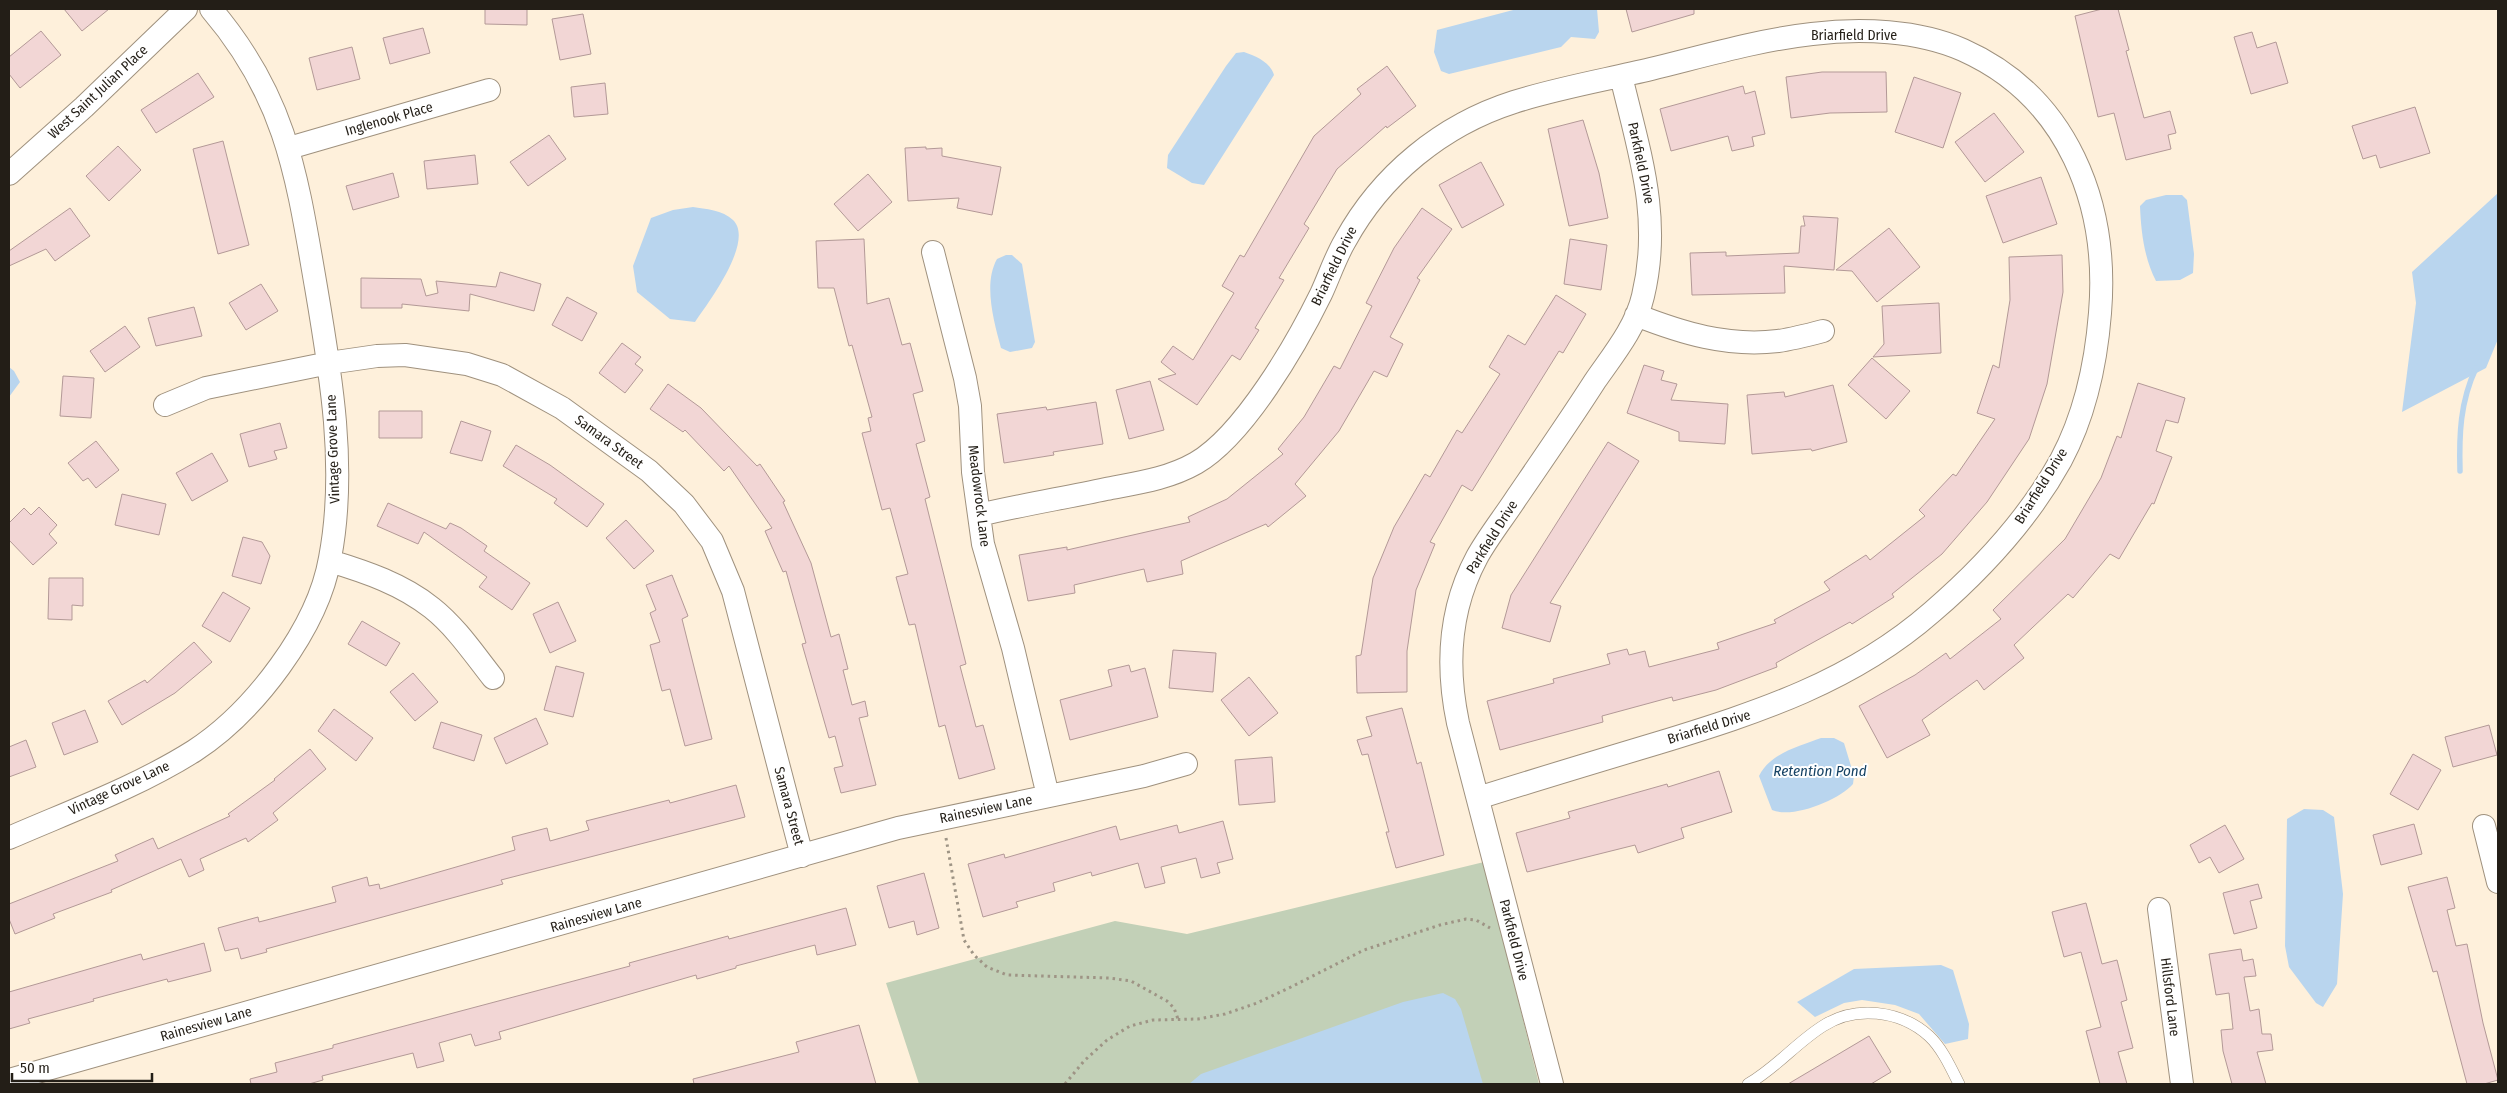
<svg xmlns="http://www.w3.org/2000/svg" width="2507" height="1093" font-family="'Fira Sans Condensed',sans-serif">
  <rect width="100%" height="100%" fill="#fef0db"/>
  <path fill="#c2d0b7" d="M1484,862L1539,1084H919L886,983L1115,921L1187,934Z"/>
  <path fill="#b9d5ee" d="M1517,9H1597L1599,32L1595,39L1571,37L1561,47L1449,74L1441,71L1434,52L1437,30Z
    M1244,52C1256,56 1270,62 1274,75L1204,185L1192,183L1167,168L1168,155L1226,66L1236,53Z
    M2498,193V339L2486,368L2402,412L2416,303L2412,272Z
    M2166,195H2182L2187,200L2194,254L2193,273L2180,280L2156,281C2144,258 2141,231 2140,206L2146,200Z
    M693,207C705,209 723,210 733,220C755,241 708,303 695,322L670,319L637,292L633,266L651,218L673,210Z
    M1006,255H1012L1022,264L1035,342L1032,348L1010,352L1001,348C994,322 983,284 997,259Z
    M9,367L14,371L20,382L9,397Z
    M1821,738H1834L1844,743L1854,776L1853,784C1839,800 1793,819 1772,810L1759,776C1770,753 1800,746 1821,738Z
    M2304,809L2323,810L2334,817L2343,894L2337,984L2323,1007L2316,1003L2289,967L2285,946L2287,819Z
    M1941,965L1953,970L1969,1024L1968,1039L1945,1044L1919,1014L1895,1005L1862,1000L1844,1003L1815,1017L1797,1002L1854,969Z
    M1443,993L1455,999L1461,1009L1483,1084H1189L1201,1074L1403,1002Z"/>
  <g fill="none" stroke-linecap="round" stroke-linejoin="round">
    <path stroke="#b9d5ee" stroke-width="5.5" d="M2460,471C2459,435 2460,402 2476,368"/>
  </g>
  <path fill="#f2d6d5" stroke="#b39997" d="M64,9H109L82,31Z
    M485,9H527V25L485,24Z
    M1626,9H1694V14L1632,32Z
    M2102,9H2118L2129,50L2126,51L2144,118L2170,111L2176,133L2168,135L2171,149L2126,160L2114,113L2098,117L2075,16Z
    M583,14L591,54L560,60L552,19Z
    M423,28L430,53L390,64L383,38Z
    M41,31L61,55L20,88L9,74V57Z
    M2252,32L2257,48L2276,42L2288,83L2251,94L2234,37Z
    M352,47L360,79L317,90L309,58Z
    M1387,66L1416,106L1387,128L1386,126L1337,169L1304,224L1309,228L1279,278L1284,280L1255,328L1259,330L1240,360L1232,355L1197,405L1158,379L1176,374L1161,362L1173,346L1193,360L1234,293L1222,286L1240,255L1244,257L1314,136L1361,94L1357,89Z
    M1822,72H1886L1887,112L1830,113L1791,118L1786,77Z
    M198,73L214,97L156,133L141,110Z
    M1914,77L1961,93L1943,148L1895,132Z
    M605,83L608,114L574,117L571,87Z
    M1743,86L1745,94L1755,91L1765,134L1752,137L1754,146L1732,151L1728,136L1671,151L1660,109Z
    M2415,107L2430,153L2380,168L2376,155L2363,159L2352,126Z
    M1994,113L2024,152L1985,182L1955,142Z
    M1583,120L1599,173L1608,218L1569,226L1548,129Z
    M549,135L566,159L528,186L510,162Z
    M223,141L249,245L218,254L193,149Z
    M118,146L141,170L109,201L86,176Z
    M926,147V149L942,148V156L1001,167L992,215L957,208L959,198L908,201L905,148Z
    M475,155L478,184L427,189L424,161Z
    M1481,162L1504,205L1462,228L1439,185Z
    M393,173L399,197L353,210L346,186Z
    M868,174L892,202L858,231L834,204Z
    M2041,177L2057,224L2003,243L1986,196Z
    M70,208L90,236L55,261L46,249L9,266V251Z
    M1422,208L1452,229L1417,278L1420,280L1390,337L1403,344L1387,377L1374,371L1339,431L1295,484L1306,496L1268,527L1266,524L1181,561L1183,574L1147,582L1144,569L1074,585L1075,593L1028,601L1019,555L1067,547V550L1190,522L1188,517L1227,499L1283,454L1278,449L1304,417L1334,366L1340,369L1372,306L1366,303L1394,248Z
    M1803,216L1838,218L1834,270L1784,266L1785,293L1692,295L1690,253L1726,252V256L1799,253L1801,226H1805Z
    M1889,228L1920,267L1877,302L1852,271L1836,270Z
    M864,239L867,304L889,298L902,345L910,343L923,391L913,394L925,441L916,444L930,497L925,499L966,664L960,666L976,727L983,725L995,769L959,779L945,725L939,727L915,624L909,625L896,577L908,574L890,508L882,510L862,433L871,431L868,418L872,417L852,345L849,346L834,288H818L816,241Z
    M1570,239L1607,245L1601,290L1564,284Z
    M2062,255L2063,292L2047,384L2029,439L1987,502L1942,554L1892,594L1894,597L1852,624L1850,622L1776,663L1777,667L1716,690L1673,701L1672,697L1602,716L1603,722L1500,750L1487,701L1554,683L1553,679L1610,664L1607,654L1627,649L1629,655L1645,651L1649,667L1719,649L1717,643L1776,623L1774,620L1830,590L1824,582L1866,555L1870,560L1925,516L1919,510L1953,474L1956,476L1995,419L1977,413L1993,365L1999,368L2010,300L2009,257Z
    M500,272L541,284L534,311L470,294L469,311L402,304V308H361V278L421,279L426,296L438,293L436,281L496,287Z
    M261,284L278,311L246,330L229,303Z
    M1556,295L1586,314L1563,353L1559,351L1472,491L1462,485L1430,542L1435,544L1416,590L1407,651V692L1357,693L1356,656L1361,655L1373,578L1394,527L1425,474L1430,477L1457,430L1462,433L1500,374L1489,367L1508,335L1525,345Z
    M567,297L597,313L582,341L552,325Z
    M1939,303L1941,353L1873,357L1884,344L1882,306Z
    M194,307L202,336L156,346L148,318Z
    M125,326L140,347L105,372L90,351Z
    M622,343L641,357L635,364L643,370L625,393L599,373Z
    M1872,358L1910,391L1886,419L1848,385Z
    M1644,365L1664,371L1661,380L1677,384L1671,400L1728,404L1725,444L1679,441V432L1627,413Z
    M63,376L94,378L91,418L60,416Z
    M1150,381L1164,430L1129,439L1116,390Z
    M2138,383L2185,398L2178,423L2166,420L2156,451L2172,457L2154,504L2152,503L2119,559L2110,554L2073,598L2068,594L2014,645L2024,658L1984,690L1977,680L1922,720L1930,735L1887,758L1859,706L1915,675L1946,653L1950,659L2001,619L1993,610L2065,539L2101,478L2117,436L2121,438Z
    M668,384L701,408L757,466L760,464L785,501L783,502L811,563L831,637L839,634L848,669L843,670L852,705L865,701L868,716L859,718L876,785L841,793L834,768L843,766L835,736L829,738L802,644L806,643L786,571L783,572L765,531L772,528L729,466L724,471L685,430L683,432L650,409Z
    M1833,385L1847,442L1812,451L1811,449L1752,454L1747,395L1784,392L1785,397Z
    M1096,402L1103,444L1053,452L1054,455L1004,463L997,414L1046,407L1047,410Z
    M379,411H422V438H379Z
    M461,421L491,431L482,461L450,453Z
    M280,423L287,448L274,451L277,459L249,467L240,434Z
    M96,441L119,470L96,488L88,478L83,481L68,463Z
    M1608,442L1639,461L1550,603L1561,606L1550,642L1502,628L1511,595Z
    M516,445L550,465L604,504L587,527L554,503L557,499L503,466Z
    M212,453L228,481L192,501L176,473Z
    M122,494L166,504L159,535L115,525Z
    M388,503L446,529L450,523L461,528L487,546L484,551L530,583L512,610L479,587L487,577L424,532L418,544L377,526Z
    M39,507L57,525L49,534L57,543L33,565L9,540V523L24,508L31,515Z
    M626,520L654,551L634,569L606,538Z
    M243,537L262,542L270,556L261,584L232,576Z
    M672,575L688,616L682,619L712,739L685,746L670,689L662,691L650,645L660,642L650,613L656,610L646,585Z
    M49,578H83V606L72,605V620L48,619Z
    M223,592L250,608L230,642L202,626Z
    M558,602L576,641L550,653L533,614Z
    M362,621L400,643L386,666L348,644Z
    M194,642L212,662L175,693L122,725L108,701L145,680L147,683Z
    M1173,650L1216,653L1213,692L1169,688Z
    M1129,665L1131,672L1145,668L1158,717L1070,740L1060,700L1112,686L1108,670Z
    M556,666L584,673L573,717L544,710Z
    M413,673L438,702L415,721L390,692Z
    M1249,677L1278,713L1249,736L1221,700Z
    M1402,708L1417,764L1421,762L1444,855L1396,868L1386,832H1389L1368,754L1362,755L1357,740L1372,736L1366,717Z
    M334,709L373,738L356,761L318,731Z
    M85,710L98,742L64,755L52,723Z
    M536,718L548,744L506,764L494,738Z
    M441,722L482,735L474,761L433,748Z
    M2489,725L2497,755L2453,767L2445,737Z
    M26,740L36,767L9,777V747Z
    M310,749L326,769L273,813L278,820L248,842L246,838L200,859L204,870L189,877L181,859L111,890L112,892L53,914L55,918L15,934L9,919V904L118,861L115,855L153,838L158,849L230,816L228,814L275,780L274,779Z
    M2413,754L2441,770L2418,810L2390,794Z
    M1272,757L1275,802L1239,805L1235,760Z
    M1719,771L1732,812L1681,828L1684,838L1638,853L1635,845L1527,872L1516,833L1570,818L1568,812L1667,784L1668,787Z
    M736,785L745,817L501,880L503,884L266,949L267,952L241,959L238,948L225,951L218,928L258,917L259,922L336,902L332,887L367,877L369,886L379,884L380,889L515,850L512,837L547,828L550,841L589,830L586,821L669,800L670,803Z
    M1223,821L1233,859L1217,863L1220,873L1201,878L1196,858L1161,867L1165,883L1145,888L1138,863L1092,876L1091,872L1053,883L1055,891L1016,902L1018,907L983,917L968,864L1004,854L1005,858L1116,826L1120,840L1177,825L1179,833Z
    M2414,824L2422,854L2381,865L2373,835Z
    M2225,825L2244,859L2219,873L2210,857L2199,863L2190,845Z
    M924,873L939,928L917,935L914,921L889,928L877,886Z
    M2447,877L2455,908L2447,910L2456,946L2467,944L2483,1023L2498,1080L2484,1084H2467L2437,971L2433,972L2408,887Z
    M2258,884L2262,898L2250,901L2257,928L2234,934L2223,893Z
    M2086,903L2102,964L2117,960L2127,1000L2121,1002L2133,1048L2118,1052L2127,1084H2100L2086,1031L2101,1027L2081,952L2064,957L2052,912Z
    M846,908L856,945L817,955L815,945L736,966V968L697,979L696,975L499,1032L501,1039L475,1046L471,1034L439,1043L444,1061L417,1068L413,1053L322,1076L323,1080L309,1084H251L250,1079L277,1072L275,1063L333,1048V1045L630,966L629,963L728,936L729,939Z
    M204,943L211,971L168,982L167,979L93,999L94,1001L28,1019L30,1023L9,1029V992L141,954L143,960Z
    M2241,949L2243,961L2253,959L2256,976L2244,977L2250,1011L2259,1009L2262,1034H2271L2273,1050L2257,1052L2266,1084H2232L2223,1051L2221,1030L2233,1029L2229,993L2216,995L2209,954Z
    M859,1025L876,1084H694L693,1079L799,1052L796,1042Z
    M1869,1036L1891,1072L1871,1084H1788Z"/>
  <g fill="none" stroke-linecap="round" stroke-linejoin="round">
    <defs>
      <path id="service" d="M1748,1084C1776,1068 1796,1043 1823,1026C1855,1005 1900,1010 1929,1036C1942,1048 1951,1068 1959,1084"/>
      <path id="minor" d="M289,148L489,90
        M9,174L84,107L186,9
        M933,252L965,378L970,406L973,472L983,544L1013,648L1048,796
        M1636,315C1682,333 1727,347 1778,341C1793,339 1808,335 1823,331
        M165,405L206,388L329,363L377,356L405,355L467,364L502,375L562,408L649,471L684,504L712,541L733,591L802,856
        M979,515C1021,505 1064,498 1106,489C1137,483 1168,479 1196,463C1244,435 1296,345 1321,294C1329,277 1335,258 1345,241C1381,175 1442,125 1514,102C1558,88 1605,80 1651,69C1704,56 1758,40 1812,34C1860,28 1918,30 1963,50C2068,97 2109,204 2100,313C2096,364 2085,415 2061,460C2029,518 1982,569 1932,612C1852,682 1759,712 1658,743C1598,761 1538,779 1478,798
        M330,561C366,572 402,584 432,608C456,627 474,654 493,678
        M2484,826L2498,882
        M9,838C71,811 137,787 194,751C254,712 318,628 330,558C347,469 331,375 316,287C297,177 287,98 211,9
        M2159,909L2182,1084
        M9,1080L898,828L1144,776L1186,764
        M1552,1084L1458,723C1446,666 1449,609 1477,557C1488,537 1504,517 1517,497C1543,459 1570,420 1595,381C1613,355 1636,327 1643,296C1662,217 1639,152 1621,76"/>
    </defs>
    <use href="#service" stroke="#9f917e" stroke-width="12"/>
    <use href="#minor" stroke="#9f917e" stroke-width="24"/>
    <path stroke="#9e9485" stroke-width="3" stroke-dasharray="2.5 4" stroke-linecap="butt" d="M946,838L964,940L974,955L987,967L1007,975L1109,978L1131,981L1167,1001L1174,1008L1178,1019
      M1065,1084L1084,1061L1107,1040L1130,1026L1153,1020L1198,1019L1225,1014L1257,1003L1293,986L1364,950L1440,925L1466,919L1476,920L1490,928"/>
    <use href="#service" stroke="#fff" stroke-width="11"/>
    <use href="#minor" stroke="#fff" stroke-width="22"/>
  </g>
  <g text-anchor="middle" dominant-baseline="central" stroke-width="4" stroke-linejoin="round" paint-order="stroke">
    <g font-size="14" fill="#231e17" stroke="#fff">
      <text x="1854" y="35">Briarfield Drive</text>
      <text transform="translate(98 92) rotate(-43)">West Saint Julian Place</text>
      <text transform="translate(389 119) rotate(-16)">Inglenook Place</text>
      <text transform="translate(1641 163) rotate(78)">Parkfield Drive</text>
      <text transform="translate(1334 266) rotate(-64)">Briarfield Drive</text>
      <text transform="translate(609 442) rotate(36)">Samara Street</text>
      <text transform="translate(333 449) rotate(-92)">Vintage Grove Lane</text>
      <text transform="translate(2041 486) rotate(-58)">Briarfield Drive</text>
      <text transform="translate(979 496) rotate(83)">Meadowrock Lane</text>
      <text transform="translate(1492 537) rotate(-58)">Parkfield Drive</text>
      <text transform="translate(1709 727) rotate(-17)">Briarfield Drive</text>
      <text transform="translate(119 788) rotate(-25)">Vintage Grove Lane</text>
      <text transform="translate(789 806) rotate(75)">Samara Street</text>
      <text transform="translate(986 809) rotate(-12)">Rainesview Lane</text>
      <text transform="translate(596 915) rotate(-16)">Rainesview Lane</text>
      <text transform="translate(1514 940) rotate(76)">Parkfield Drive</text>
      <text transform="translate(2170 997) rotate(83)">Hillsford Lane</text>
      <text transform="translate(206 1024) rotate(-16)">Rainesview Lane</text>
    </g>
    <g font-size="15" font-style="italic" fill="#154264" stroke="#fff">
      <text x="1820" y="771">Retention Pond</text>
    </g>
  </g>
  <rect width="2507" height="1093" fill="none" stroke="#231e17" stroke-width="20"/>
  <path d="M12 1073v8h140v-8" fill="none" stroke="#231e17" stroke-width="2.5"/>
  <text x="20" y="1073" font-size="15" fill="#231e17" stroke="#ffffff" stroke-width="4" paint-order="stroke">50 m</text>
</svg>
